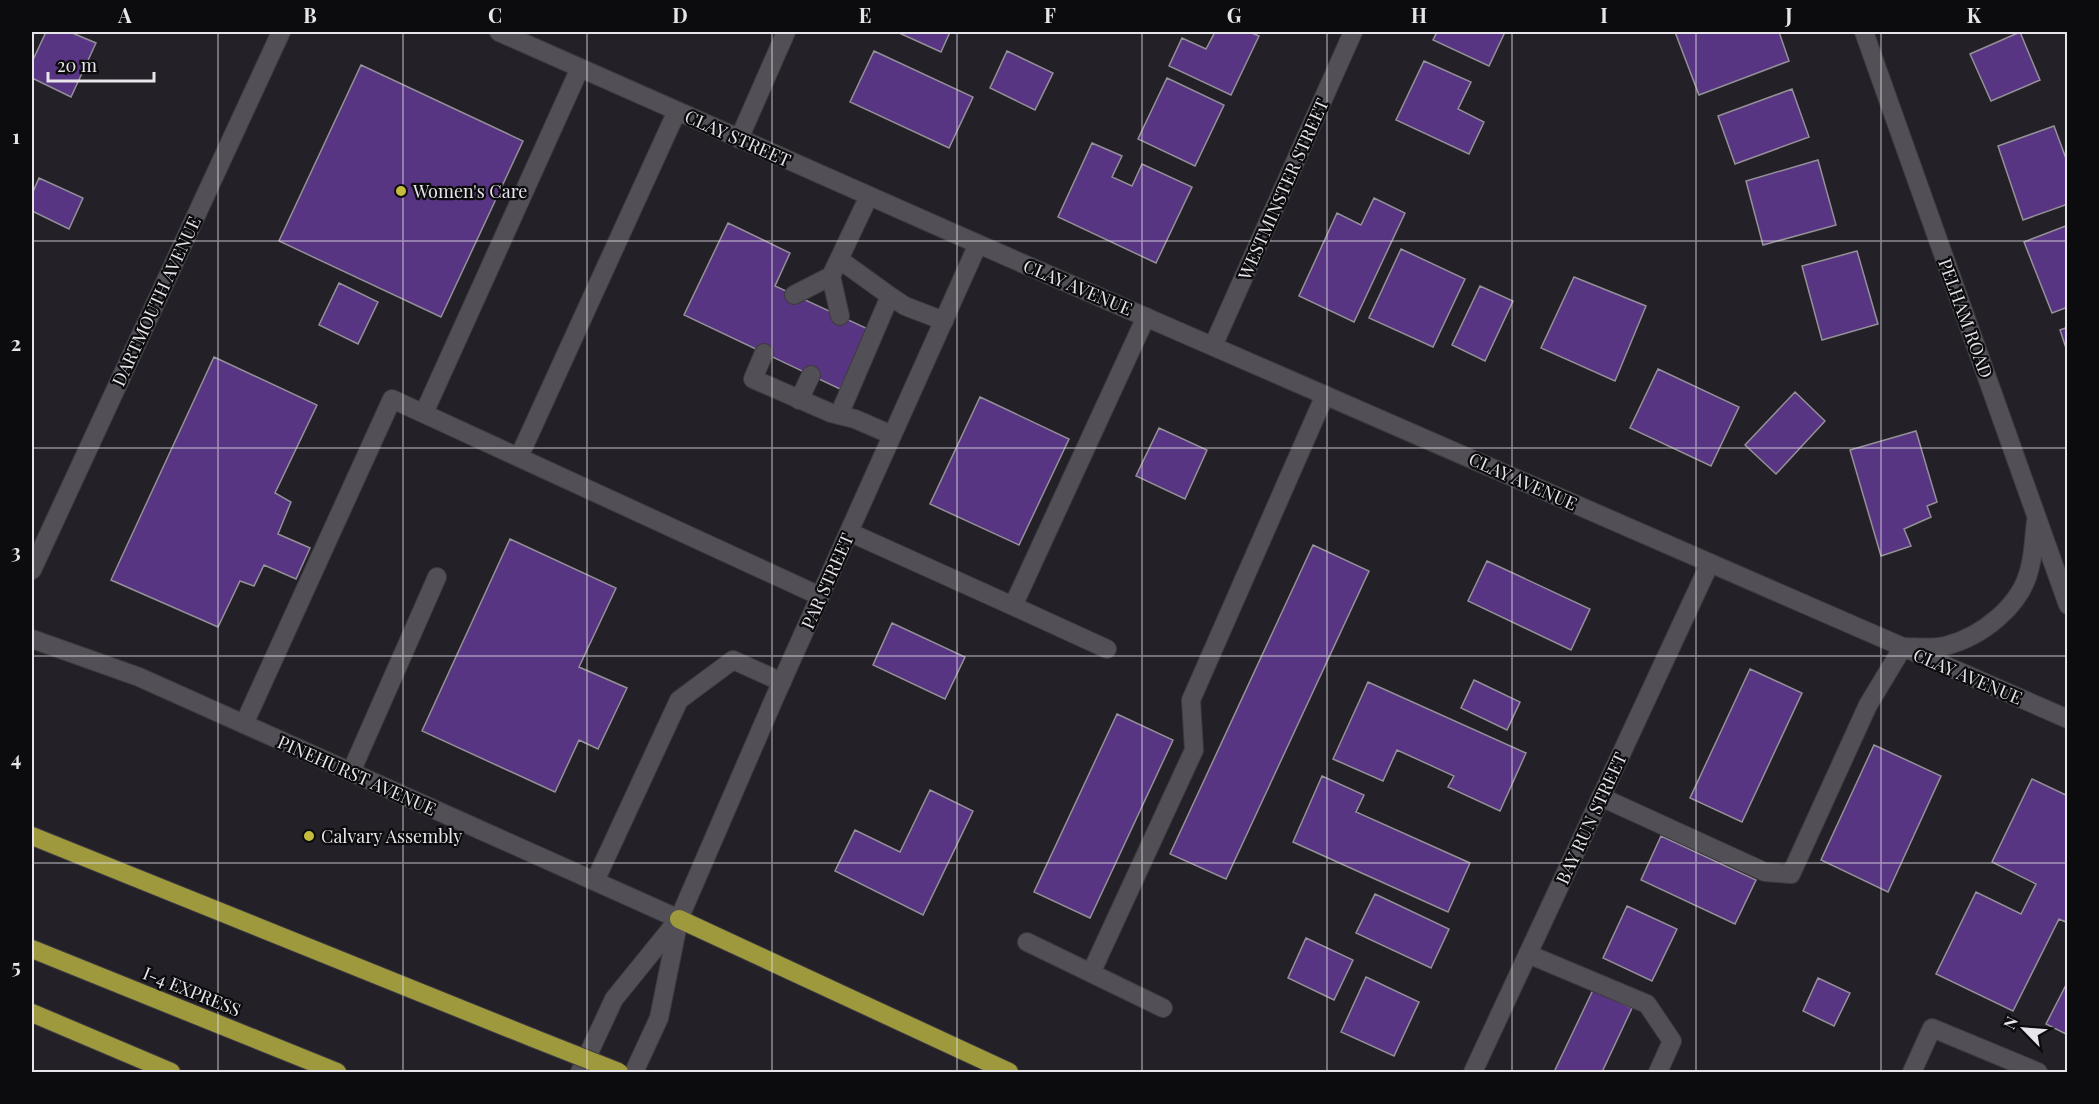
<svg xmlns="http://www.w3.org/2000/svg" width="2099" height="1104" font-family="'Playfair Display',serif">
  <rect width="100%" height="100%" fill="#232127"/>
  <path fill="#583582" stroke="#939097" stroke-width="1.5" d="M46,32H70L96,43L71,97L32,78V62Z
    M897,32H950L941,52Z
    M1215,32H1249L1259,36L1231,95L1169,66L1182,38L1206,49Z
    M1437,32H1505L1489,66L1433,40Z
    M1675,32H1779L1789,61L1699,95Z
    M2020,32L2040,80L1991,101L1970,54Z
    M874,51L973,97L949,148L850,102Z
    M1007,51L1053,73L1035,110L990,88Z
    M1424,61L1471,82L1458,109L1484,122L1469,154L1396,120Z
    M361,65L523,141L441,317L279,241Z
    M1167,78L1224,105L1195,166L1138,139Z
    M1792,89L1809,137L1735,164L1718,116Z
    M2054,126L2068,164V204L2023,220L1998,146Z
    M1092,143L1122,156L1112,177L1132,186L1142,164L1192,187L1156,263L1058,217Z
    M1818,160L1836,225L1763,245L1746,181Z
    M39,178L83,198L69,229L32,211V194Z
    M1374,198L1405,213L1354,322L1299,296L1337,213L1361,225Z
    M728,223L790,253L775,286L868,329L840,389L684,315Z
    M2068,225V307L2052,313L2024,242Z
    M1401,249L1465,279L1433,347L1369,318Z
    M1857,251L1878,324L1822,340L1802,266Z
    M1574,277L1646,306L1615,381L1541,348Z
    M339,283L378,302L358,344L319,325Z
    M1480,286L1513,301L1485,361L1452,345Z
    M2068,327V354L2060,330Z
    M214,357L317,405L275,493L291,502L278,534L310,548L296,579L264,565L254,586L240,581L218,627L111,580Z
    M1658,369L1739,407L1711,466L1630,428Z
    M1795,392L1825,421L1776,474L1745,445Z
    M980,397L1069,439L1019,545L930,504Z
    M1159,428L1207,450L1185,499L1136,476Z
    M1916,431L1937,502L1927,506L1931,517L1904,529L1911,546L1881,556L1850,450Z
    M510,539L616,588L579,667L627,688L598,749L579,740L555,792L422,731Z
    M1313,545L1369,571L1226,879L1170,854Z
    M1487,561L1590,609L1571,650L1468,601Z
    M892,623L965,657L945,699L873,665Z
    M1750,669L1802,693L1742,822L1690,798Z
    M1474,680L1520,702L1507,730L1461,708Z
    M1368,682L1526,753L1500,811L1448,787L1454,776L1397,750L1383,781L1333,759Z
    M1117,714L1173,740L1090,918L1034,892Z
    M1874,745L1941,776L1888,892L1821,860Z
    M1322,776L1364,795L1356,812L1470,863L1448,912L1293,842Z
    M2032,779L2068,796V923L2059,919L2013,1011L1936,974L1976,892L2021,914L2036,884L1992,862Z
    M930,790L973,811L923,915L835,871L855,830L900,852Z
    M1661,836L1756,880L1735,924L1641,880Z
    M1375,894L1449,929L1431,968L1356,933Z
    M1627,906L1677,929L1652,981L1603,958Z
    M1306,938L1353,960L1334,1000L1288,978Z
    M1366,977L1419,1002L1394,1056L1341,1032Z
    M1818,978L1850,993L1834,1026L1803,1011Z
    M2068,981V1035L2046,1024Z
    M1593,990L1632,1008L1602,1072H1554Z"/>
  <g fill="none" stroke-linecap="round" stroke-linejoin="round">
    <defs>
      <path id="service" d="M831,276L840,316
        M794,295L831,276L869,196
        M890,296L905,306L944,321
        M764,353L753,379L831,413L855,419L892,435
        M799,400L811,375
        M424,413L580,68
        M839,415L890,296L840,260
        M519,457L677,111
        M849,532L1013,606L1146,317
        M1013,606L1107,649
        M244,724L392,399L820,596
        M351,772L437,577
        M1601,797L1765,872L1791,874L1868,705L1903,647
        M595,881L679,700L733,660L782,682
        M1027,942L1091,973
        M1528,954L1647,1004L1672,1041L1658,1072
        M1163,1008L1091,973L1194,750L1191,700L1325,395
        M1912,1072L1932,1028L2038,1072"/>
      <path id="minor" d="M1864,32L2068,605
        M739,139L786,32
        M1213,346L1353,32
        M32,570L281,32
        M32,639L139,677L679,919
        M1903,647C1916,647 1932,649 1945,646C1981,637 2022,606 2030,567C2034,552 2034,536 2036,521
        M1473,1072L1710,563"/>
      <path id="tertiary" d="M499,32L978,244L2068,719
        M580,1072L614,999L678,920
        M634,1072L659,1018L679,919L774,699L978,244"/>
      <path id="motorway" d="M32,836L533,1038
        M679,919L1009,1072
        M32,949L337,1072
        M32,1013L171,1072"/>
    </defs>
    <use href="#service" stroke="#3d3b40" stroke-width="20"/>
    <use href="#minor" stroke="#3d3b40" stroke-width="20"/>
    <use href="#tertiary" stroke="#3d3b40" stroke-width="20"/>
    <use href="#motorway" stroke="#3d3b40" stroke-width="20"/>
    <use href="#service" stroke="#525056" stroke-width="18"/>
    <use href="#minor" stroke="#525056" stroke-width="18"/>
    <use href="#tertiary" stroke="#525056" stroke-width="18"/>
    <use href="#motorway" stroke="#9f993e" stroke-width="18"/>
    <defs>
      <path id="motorway-bridge" d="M533,1038L619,1072"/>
    </defs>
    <use href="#motorway-bridge" stroke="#3d3b40" stroke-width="20" stroke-linecap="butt"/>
    <use href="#motorway-bridge" stroke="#9f993e" stroke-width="18"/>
  </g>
  <path fill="none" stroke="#e7e5e9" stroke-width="1.5" stroke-opacity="0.55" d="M218,32V1072M403,32V1072M587,32V1072M772,32V1072M957,32V1072M1142,32V1072M1327,32V1072M1512,32V1072M1696,32V1072M1881,32V1072M32,241H2068M32,448H2068M32,656H2068M32,863H2068"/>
  <g fill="#c5bc3d" stroke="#0c0b0e" stroke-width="2">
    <circle cx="401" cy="191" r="6"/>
    <circle cx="309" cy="836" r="6"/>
  </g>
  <g text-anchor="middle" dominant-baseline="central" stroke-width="4.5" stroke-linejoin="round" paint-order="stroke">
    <g font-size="18" fill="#e7e5e9" stroke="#0c0b0e">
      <text transform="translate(738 138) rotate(24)">CLAY STREET</text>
      <text transform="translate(1283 189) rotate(-66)">WESTMINSTER STREET</text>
      <text transform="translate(1078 287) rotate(23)">CLAY AVENUE</text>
      <text transform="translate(156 301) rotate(-65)">DARTMOUTH AVENUE</text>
      <text transform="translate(1966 318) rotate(70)">PELHAM ROAD</text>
      <text transform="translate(1523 481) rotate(24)">CLAY AVENUE</text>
      <text transform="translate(827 581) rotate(-66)">PAR STREET</text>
      <text transform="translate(1968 676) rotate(23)">CLAY AVENUE</text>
      <text transform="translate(357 775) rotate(24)">PINEHURST AVENUE</text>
      <text transform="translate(1591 818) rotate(-65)">BAY RUN STREET</text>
      <text transform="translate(192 991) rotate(22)">I-4 EXPRESS</text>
    </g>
    <g font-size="18" fill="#e7e5e9" stroke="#0c0b0e" text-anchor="start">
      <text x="413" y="191">Women's Care</text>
      <text x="321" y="836">Calvary Assembly</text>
    </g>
  </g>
  <rect width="2099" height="1104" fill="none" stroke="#0c0b0e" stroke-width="66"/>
  <g transform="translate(2024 1029) rotate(295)" stroke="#0c0b0e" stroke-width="4.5" paint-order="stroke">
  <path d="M0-4.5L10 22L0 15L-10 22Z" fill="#e7e5e9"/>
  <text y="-9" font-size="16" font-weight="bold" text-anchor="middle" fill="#e7e5e9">N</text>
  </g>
  <path d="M48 72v9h106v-9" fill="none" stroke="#e7e5e9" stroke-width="3"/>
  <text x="57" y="72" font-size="18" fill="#e7e5e9" stroke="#0c0b0e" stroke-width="4.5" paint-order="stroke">20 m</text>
  <rect x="33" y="33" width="2033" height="1038" fill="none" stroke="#e7e5e9" stroke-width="2"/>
  <g font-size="20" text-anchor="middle" font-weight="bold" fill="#e7e5e9">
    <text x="125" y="23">A</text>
    <text x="310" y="23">B</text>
    <text x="495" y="23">C</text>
    <text x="680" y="23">D</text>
    <text x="865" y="23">E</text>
    <text x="1050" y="23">F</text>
    <text x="1234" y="23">G</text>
    <text x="1419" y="23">H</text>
    <text x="1604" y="23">I</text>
    <text x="1789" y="23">J</text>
    <text x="1974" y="23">K</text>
    <text x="16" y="144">1</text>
    <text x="16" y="351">2</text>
    <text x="16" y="559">3</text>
    <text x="16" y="766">4</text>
    <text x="16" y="974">5</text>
  </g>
</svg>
